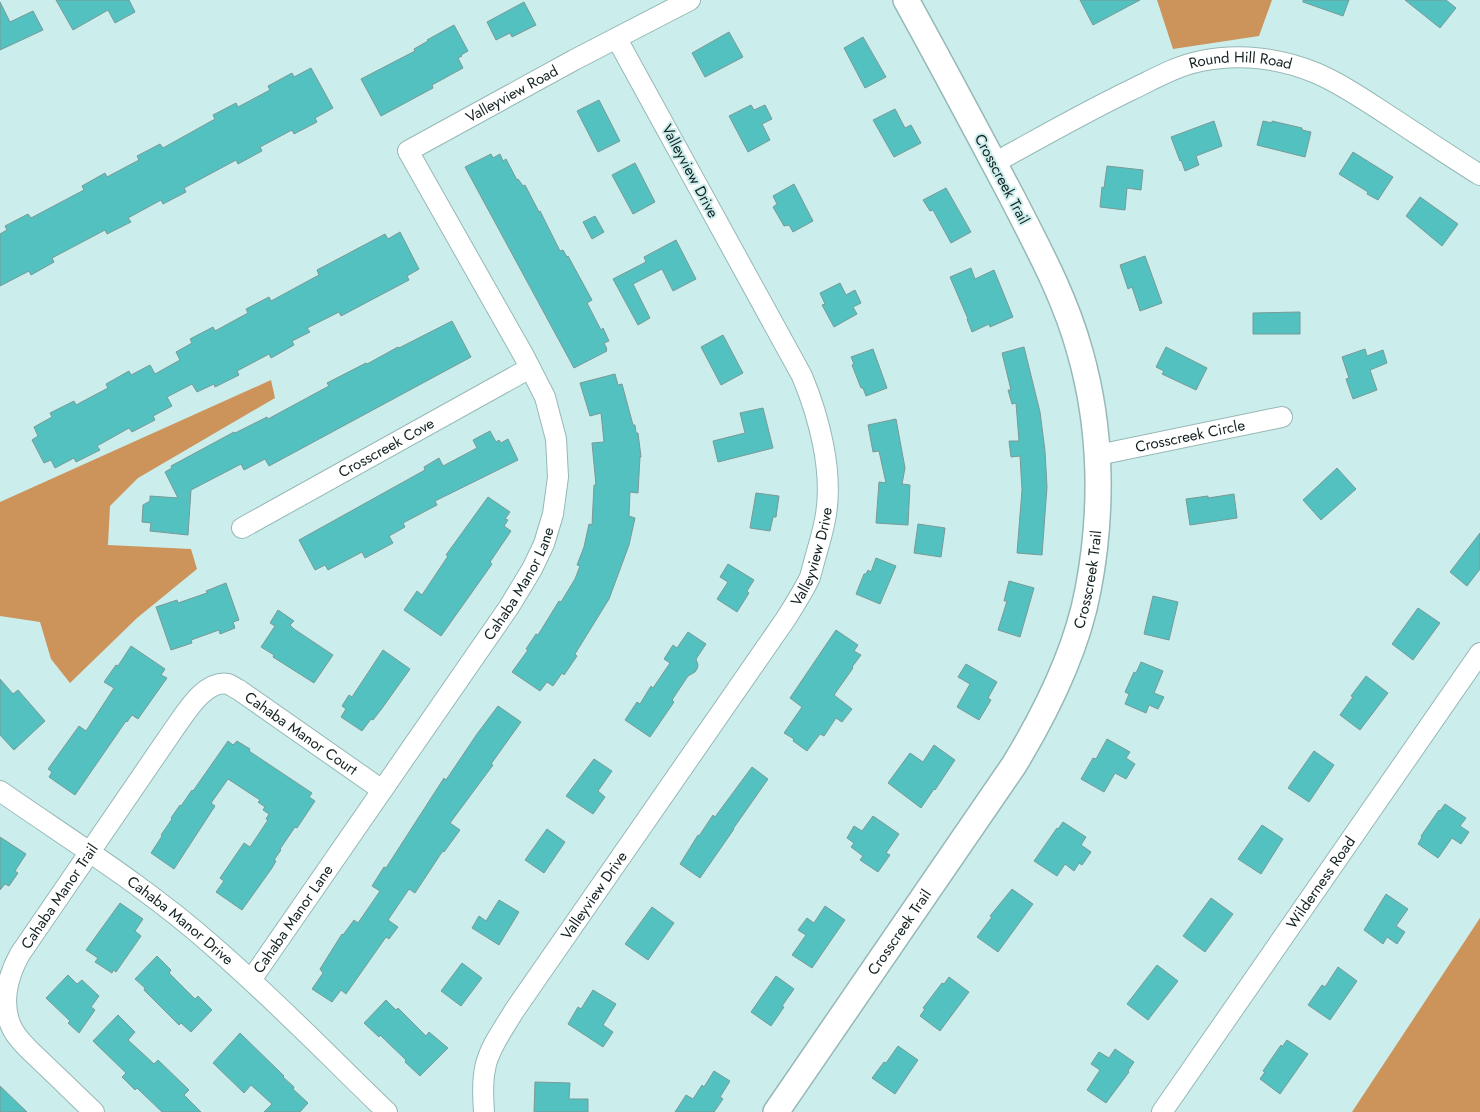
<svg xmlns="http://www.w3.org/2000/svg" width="1480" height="1112" font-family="Jost,sans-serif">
  <rect width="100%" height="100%" fill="#cbeeec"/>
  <path fill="#cc935b" d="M1157,0H1272L1259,36L1173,49Z
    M271,380L275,398L138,478L110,506L108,545L191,549L197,569L137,618L70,683L51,659L40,622L0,616V502Z
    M1480,918V1112H1352Z"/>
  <path fill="#52c1bf" stroke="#799a98" d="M56,0H129L135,12L115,23L108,10L73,30Z
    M1080,0H1140L1093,25Z
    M1303,0H1349L1343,16L1303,2Z
    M1405,0H1446L1456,8L1440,28Z
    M0,2L10,22L33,11L43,30L0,50Z
    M524,2L536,25L512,37L510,33L496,40L487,22Z
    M454,25L468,51L461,55L462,56L458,58L463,68L432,85L433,88L381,116L361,79L415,51L414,49L428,41L427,40Z
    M729,32L743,57L705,77L692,53Z
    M863,37L886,77L865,88L844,48Z
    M311,68L333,108L315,118L317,122L294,134L292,130L260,147L262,151L238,164L236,160L184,188L186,192L163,204L161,200L128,218L131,222L107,234L105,230L52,258L54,262L31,275L29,271L0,286V234L7,230L5,226L28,214L31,218L48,209L84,190L82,186L105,173L107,177L139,160L137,156L160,144L163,148L215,119L213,115L236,103L238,107L270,90L268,86L292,73L294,77Z
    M599,100L620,141L598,152L577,111Z
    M751,105L754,110L765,105L772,119L762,124L770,140L748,152L729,116Z
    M895,109L905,128L911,125L921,143L894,157L873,120Z
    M1214,121L1222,146L1196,156L1199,165L1185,171L1181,160L1180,161L1171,137Z
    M1263,121L1272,123V121L1302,128V130L1311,132L1305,157L1257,145Z
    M1353,152L1393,177L1378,200L1367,194L1368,192L1339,174Z
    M491,154L493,158L500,154L503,161L506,159L517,180L518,179L523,186L525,185L539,212L540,211L560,251L563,250L567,257L568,256L592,300L587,303L601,330L603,328L609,341L604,343L607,349L606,350L607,351L574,368L465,167Z
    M635,163L655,202L633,214L612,175Z
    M1107,166L1143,170L1141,190L1127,188L1125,210L1100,207L1102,187L1104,188Z
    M794,184L813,221L793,232L789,225L784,226L773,207L777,204L773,196Z
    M946,188L971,232L951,243L933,210L930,211L923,200Z
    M1420,197L1458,224L1442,246L1406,216Z
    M595,216L604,232L592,239L583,222Z
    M400,232L419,269L407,276L409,280L341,316L339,312L307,328L310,332L292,341L294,345L271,358L269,354L237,371L239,375L215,387L214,384L197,392L192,384L167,397L172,406L153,416L155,420L132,432L129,428L97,446L100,450L76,462L74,458L55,468L51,460L44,463L32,440L38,436L34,427L52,417L50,413L74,401L76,405L108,388L106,384L129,371L131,375L150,365L155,374L180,360L176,352L192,343L190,339L213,327L215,331L248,313L246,309L269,297L271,301L319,275L317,270L385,234L388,239Z
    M676,240L696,279L673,291L662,269L633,284L650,318L638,325L613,279L646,262L644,257Z
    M1145,256L1162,303L1140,311L1132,287L1128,289L1120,265Z
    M971,268L975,279L994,270L1013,317L990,327L989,324L972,332L967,319H968L950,277Z
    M840,283L846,295L855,290L861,303L853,307L857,314L834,327L822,305L825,304L820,293Z
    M1300,312V334H1253V313Z
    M452,321L471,357L269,466L265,459L244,470L241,464L191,490L188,535L150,531L151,523L142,522L143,505L150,501V496L178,498L165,472L172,468L171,466L234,432L235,433L267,417L268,419L329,386L327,383L366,363L367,364L398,347L399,348Z
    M723,335L743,373L721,385L701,347Z
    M1024,347L1040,412L1045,451L1047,487L1042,555L1017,553L1022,490L1020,456L1011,457L1009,441H1019L1016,403L1012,404L1008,390H1011L1002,353Z
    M1166,347L1207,368L1196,390L1162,374L1164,371L1156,367Z
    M873,349L887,388L866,396L863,388H861L852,365L854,364L851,357Z
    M1365,349L1367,356L1383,350L1387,363L1370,370L1377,390L1353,399L1346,379L1349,378L1342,357Z
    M615,374L618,385L622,384L633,425H635L636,433H638L641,457H640L638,493L630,492L629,516L635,518L629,545L609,599L575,654L577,656L564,675L562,673L553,686L547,682L540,691L512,672L528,650L526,649L536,634L538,635L559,601L561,602L575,579L580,566L577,565L584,547L589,524L592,525L594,485H596L592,443L604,442L601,413L590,416L580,383Z
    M763,408L773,448L718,462L713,441L745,433L740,413Z
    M896,419L905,468L902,484L910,485L908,525L876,523L879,482L886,483L879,451L873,452L868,425Z
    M490,431L496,442L499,440L501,443L508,439L518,460L435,501L437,505L403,523L405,527L389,536L393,543L365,558L362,552L328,570L325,565L315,570L299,540L425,470L424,467L439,458L443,466L477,448L473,440Z
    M1337,468L1356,489L1321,520L1303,500Z
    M756,493L779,496L776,517H773L770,531L750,528Z
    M1234,494L1237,518L1190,525L1186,499L1208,496V498Z
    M488,497L510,512L505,519L508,520L504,526L511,531L490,562L492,564L441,636L404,610L417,591L422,595L448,556L446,555Z
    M918,524L945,528L941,557L914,553Z
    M1480,533V569L1467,586L1450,572Z
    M876,558L896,566L880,604L856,594L864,574H866L868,570L871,572Z
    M728,564L754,580L747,591L749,593L737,612L717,599L728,582L720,577Z
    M1009,581L1034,588L1020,637L998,630L1007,601H1004Z
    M226,583L239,620L233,622L235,628L220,634L219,630L191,640L192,643L171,650L156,607L177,600L178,603L207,593L206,591Z
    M1153,596L1178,602L1169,640L1144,634Z
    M1418,608L1440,623L1413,660L1392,644Z
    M278,610L294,621L290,625L294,629L333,655L314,683L273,657L274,655L261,647L275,626L270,623Z
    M836,630L858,645L854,651L861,655L852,667L853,668L834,695L852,709L842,722L836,718L824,736L820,734L807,751L793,741L794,739L784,733L802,707L790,698Z
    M688,632L706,644L696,659L698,665L697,669L695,672L688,676L672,700L674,702L650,737L625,720L637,702L640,704L651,686L653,688L670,663L664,659L673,645L677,648Z
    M131,646L165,669L161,675L167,678L138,719L132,715L127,722L126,721L75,795L49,777L52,772L48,769L79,726L86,731L114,688L104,682L116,665L118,666Z
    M383,650L410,669L383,707L373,720L371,719L362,731L341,717L346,709L342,706L349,695L352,697Z
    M1141,662L1163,671L1154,693L1164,697L1158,709L1149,705L1146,713L1125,704L1129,694L1125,692L1134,672L1136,673Z
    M966,664L997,682L988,698L991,700L979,720L957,707L970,684L958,677Z
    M1366,676L1388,693L1360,730L1340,715L1353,697L1351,696Z
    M0,679L13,694L18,690L45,721L14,750L0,735Z
    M498,706L521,722L491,764L493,765L450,823L460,830L444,852L443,851L440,855L415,893L409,889L388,920L398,927L389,939L386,937L346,994L341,990L332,1002L312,989L323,973L320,969L342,934L343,935L354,920L358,923L380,891L372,886L384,867L386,868L444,778L446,780L477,734Z
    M1107,739L1130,752L1126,758L1135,764L1126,779L1115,773L1104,792L1081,779L1093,758L1096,759Z
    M228,741L233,745L237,741L250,749L249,751L312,793L309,797L315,801L297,828L295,827L280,849L281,850L274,860L276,861L272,868L242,910L216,892L224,881L220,878L244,843L250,847L268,820L266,819L269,814L263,810L265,807L258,802L260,800L228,779L211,803L215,806L174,869L151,853L162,836L161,835L172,819L171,818L180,805L181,806L192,790L193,791Z
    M934,745L955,760L935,790L934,789L921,808L888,783L910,753L923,762Z
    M1314,751L1334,765L1309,802L1288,788Z
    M594,759L612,771L598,791L605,797L593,814L566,796Z
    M752,767L768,779L733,829H734L700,878L680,864L698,835L699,836L713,815L715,817Z
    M1445,804L1466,818L1460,826L1469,832L1461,844L1452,838L1438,858L1418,844L1422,837L1421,836L1439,810L1440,811Z
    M873,816L899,834L886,853L890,855L878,872L860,860L863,856L851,847L854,843L847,838L854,826L862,831Z
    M1063,822L1086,837L1081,845L1091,852L1082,865L1079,863L1074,871L1065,864L1057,876L1034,861L1057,828L1058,829Z
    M1262,825L1283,839L1261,874L1238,859Z
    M547,829L565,842L544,873L525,860Z
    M0,837L26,854L15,871L18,873L9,886L5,884L0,890Z
    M1012,889L1033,904L998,952L977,937L992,917L990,916Z
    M1386,894L1408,909L1396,926L1405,932L1397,944L1387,937L1383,944L1364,930Z
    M1211,898L1233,914L1205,952L1183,936Z
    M499,900L519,912L499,945L472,928L479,916L486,921Z
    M120,903L143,919L135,931L141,936L116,972L113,970L112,973L95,962L98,958L86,950Z
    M825,906L845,920L812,968L792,955L806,935L798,930L807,918L814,923Z
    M652,907L674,923L648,960L625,944Z
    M157,956L171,970L169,973L195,999L198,996L212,1010L191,1032L181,1023L179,1025L144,990L145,988L135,979Z
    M462,963L482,978L461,1006L441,991Z
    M1157,965L1178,981L1148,1020L1127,1004Z
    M1338,967L1357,981L1330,1020L1308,1005L1322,985L1325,987Z
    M68,975L77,984L82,980L99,996L91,1007L95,1010L79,1033L68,1023L70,1021L46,998Z
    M776,976L794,989L782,1006L784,1007L771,1026L751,1012Z
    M949,977L969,992L940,1031L920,1016L925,1009L923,1008L942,983L944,984Z
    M593,990L616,1004L603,1025L613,1032L603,1047L568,1024L578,1007L581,1009Z
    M386,1000L396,1010L398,1008L426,1036L429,1032L448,1048L420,1076L405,1062L406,1060L380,1035L379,1037L364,1023Z
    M118,1015L135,1032L128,1040L154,1064L158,1060L189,1090L184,1095L201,1112H162L137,1088L135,1090L122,1077L126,1073L93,1041Z
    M240,1033L284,1076L283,1077L294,1087L293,1089L308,1103L300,1112H264L272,1104L251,1085L244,1093L213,1063Z
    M1287,1040L1308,1054L1280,1094L1260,1079L1265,1072L1263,1071L1281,1045L1282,1047Z
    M898,1046L918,1060L895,1094L872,1078L884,1062L886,1063Z
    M1115,1049L1134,1062L1128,1071L1129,1072L1106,1103L1087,1090L1100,1070L1091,1064L1099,1052L1109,1058Z
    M714,1071L730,1081L720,1097L723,1099L714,1112H675L686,1095L693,1099L702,1085L704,1087Z
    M535,1082L570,1083L569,1099H588V1112H534Z
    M0,1086L27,1112H0Z"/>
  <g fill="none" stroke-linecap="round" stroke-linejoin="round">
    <defs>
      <g id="minor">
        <path id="s1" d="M994,163C1040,138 1085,112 1131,90C1154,79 1176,66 1201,61C1239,53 1280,58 1316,73C1344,85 1369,103 1394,119C1423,138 1451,157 1480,175"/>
        <path id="s2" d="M1098,455L1282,417"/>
        <path id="s3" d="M242,528L530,368"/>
        <path id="s4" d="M0,791C72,841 148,888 214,947C274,999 330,1057 387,1112"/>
        <path id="s5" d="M251,980L509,607L532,569L544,544L553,514L558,477L556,439L545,397L524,356L408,151L574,60L690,0"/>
        <path id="s6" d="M94,1112C77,1096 61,1080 44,1064C34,1054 20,1043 13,1030C0,1006 7,977 20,954L174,729C185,714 205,679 228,684C231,685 235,688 239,690L382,790"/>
        <path id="s7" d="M484,1112C483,1096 482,1080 486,1064C491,1045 504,1028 514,1011L785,620C794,606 803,592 810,577C812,570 814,562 816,555C820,541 824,528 826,514C833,470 819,417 802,376L617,39"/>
        <path id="s8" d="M1162,1112L1480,653"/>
      </g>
      <g id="tertiary">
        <path id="s9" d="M776,1112L1014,765C1045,714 1077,649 1088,590C1103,512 1102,429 1080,352C1065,297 1038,248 1012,197C977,131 942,65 906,0"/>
      </g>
    </defs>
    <use href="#minor" stroke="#96b8b7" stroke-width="22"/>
    <use href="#tertiary" stroke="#96b8b7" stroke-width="28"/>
    <use href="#minor" stroke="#fff" stroke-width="20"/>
    <use href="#tertiary" stroke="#fff" stroke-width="25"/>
  </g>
  <g text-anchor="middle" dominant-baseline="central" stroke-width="4" stroke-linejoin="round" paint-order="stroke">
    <g font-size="15" fill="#142121" stroke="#cbeeec">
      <text stroke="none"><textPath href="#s1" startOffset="271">Round Hill Road</textPath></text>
      <text stroke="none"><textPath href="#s5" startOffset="1076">Valleyview Road</textPath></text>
      <text transform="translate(690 171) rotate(62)">Valleyview Drive</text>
      <text transform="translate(1002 179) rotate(62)">Crosscreek Trail</text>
      <text stroke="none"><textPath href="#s2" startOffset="94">Crosscreek Circle</textPath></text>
      <text stroke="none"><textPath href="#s3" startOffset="165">Crosscreek Cove</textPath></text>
      <text stroke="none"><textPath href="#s7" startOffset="654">Valleyview Drive</textPath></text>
      <text stroke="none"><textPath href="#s9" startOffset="622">Crosscreek Trail</textPath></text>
      <text stroke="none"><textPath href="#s5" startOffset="479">Cahaba Manor Lane</textPath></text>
      <text stroke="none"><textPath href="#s6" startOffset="630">Cahaba Manor Court</textPath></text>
      <text stroke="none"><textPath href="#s8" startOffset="279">Wilderness Road</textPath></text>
      <text stroke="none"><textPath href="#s7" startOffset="249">Valleyview Drive</textPath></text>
      <text stroke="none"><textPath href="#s6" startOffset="265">Cahaba Manor Trail</textPath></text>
      <text stroke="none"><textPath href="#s5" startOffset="74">Cahaba Manor Lane</textPath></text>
      <text stroke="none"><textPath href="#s4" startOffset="222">Cahaba Manor Drive</textPath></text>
      <text stroke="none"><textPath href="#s9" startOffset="218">Crosscreek Trail</textPath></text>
    </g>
  </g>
</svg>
